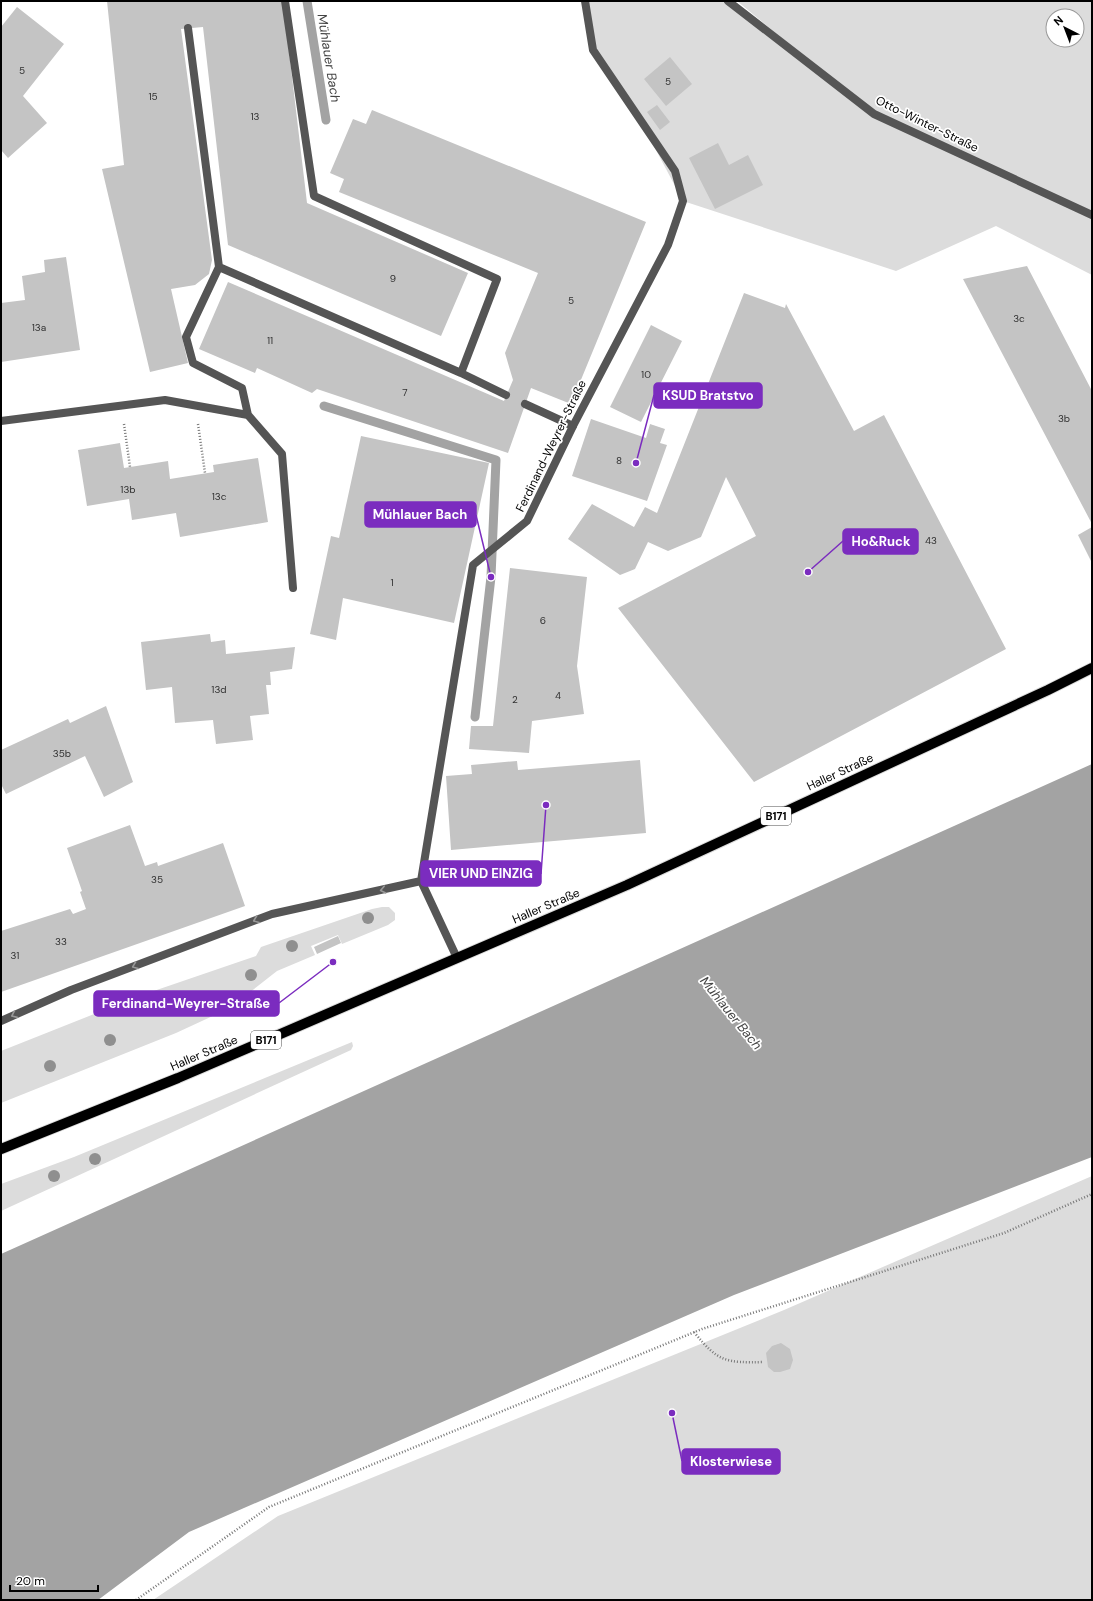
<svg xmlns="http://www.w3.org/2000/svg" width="1093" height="1601" font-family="'DM Sans',sans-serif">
  <rect width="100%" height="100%" fill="#fff"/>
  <path fill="#dcdcdc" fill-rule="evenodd" d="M585,1H728L858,101L737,1H1092V275L996,226L896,271L683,201L648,135L593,50ZM1053,16H1077V40H1053Z
    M382,907H389L395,913V920L388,925L342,944L338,935L311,946L315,955L277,971L230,1008L176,1033L1,1103V1051L142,995L256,956L261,947L372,909Z
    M352,1042L353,1046L351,1050L1,1211V1184L74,1157Z
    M1092,1176V1600H153L278,1516L784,1310Z"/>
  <path fill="#a3a3a3" d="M1092,764V1157L734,1295L189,1532L98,1600H1V1254Z"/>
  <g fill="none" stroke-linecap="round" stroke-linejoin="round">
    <path stroke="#a3a3a3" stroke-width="9" d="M307,1L326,120
      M324,406L496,460L491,577L475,717"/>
  </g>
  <path fill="#c4c4c4" d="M107,1H283L307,203L468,273L441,336L228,245L203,27L181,29L212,260L209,274L195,285L171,289L188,363L150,372L102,169L124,165Z
    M17,7L64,44L23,96L47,123L8,158L1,150V27Z
    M670,57L692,84L666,106L644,79Z
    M657,105L670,122L660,130L647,112Z
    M372,110L646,222L571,404L531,388L508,453L317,389L312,393L257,368L255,373L199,349L228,282L504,401L513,380L505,353L538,273L339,192L344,179L330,173L353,119L366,124Z
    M718,143L729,165L748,155L763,185L715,209L689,158Z
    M66,257L80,350L1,362V303L25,300L22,276L45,272L44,260Z
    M1027,266L1092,391V524L963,279Z
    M744,293L785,308L786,304L854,431L884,415L1006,649L754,782L618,608L756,536L726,477L701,537L668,551L648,542L635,569L620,575L568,539L592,504L634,527L645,507L657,513Z
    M651,325L682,341L641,422L610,407Z
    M591,419L646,438L650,424L665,429L660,443L667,445L647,501L572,476Z
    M361,436L489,463L454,623L343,598L336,640L310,634L331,536L339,538Z
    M120,443L124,468L168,461L170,479L214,472L213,465L258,458L268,522L180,537L176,513L132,520L129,499L87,506L78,450Z
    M1092,527V563L1078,535Z
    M510,568L587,577L577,666L584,714L532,721L529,753L469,749L471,726H493Z
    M210,634L211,642L225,640L226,654L295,647L292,669L270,672L271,685H266L269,714L250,716L253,740L216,744L213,720L175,723L172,687L146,690L141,642Z
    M106,706L133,782L104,797L85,756L6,794L1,784V750L68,719L70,723Z
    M640,760L646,833L451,850L446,776L472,774L471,765L517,761L518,770Z
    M130,825L145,866L157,862L158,866L223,843L245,906L1,992V931L70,909L73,914L86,909L80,892L82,891L67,848Z
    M338,936L341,943L317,954L314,947Z
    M781,1343L790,1349L793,1360L790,1369L780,1372H774L768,1367L766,1353L772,1346Z"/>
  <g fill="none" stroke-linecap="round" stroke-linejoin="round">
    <defs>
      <path id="primary" d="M1,1149L178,1078L627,885L1048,690L1092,668"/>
    </defs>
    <use href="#primary" stroke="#dbdbdb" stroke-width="12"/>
    <path stroke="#777" stroke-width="2.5" stroke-dasharray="1 2" stroke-linecap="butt" d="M124,424L130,467
      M198,424L205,473
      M694,1332C718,1362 726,1363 764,1362
      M136,1600L269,1507L702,1329L1004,1233L1092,1194"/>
    <path stroke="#555" stroke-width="8" d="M285,1L314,196L497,279L461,373
      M728,1L874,114L1092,215
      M188,28L219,267L186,337L193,363L242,388L248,415
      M219,267L461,373L506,395
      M525,404L573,426
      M1,421L165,400L248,415L282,454L293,588"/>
    <path stroke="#555" stroke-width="8" d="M457,958L421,881L473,565L527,521L573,426L668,245L683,201L675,171L593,50L585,1
      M1,1021L71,990L272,914L421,881"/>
    <use href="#primary" stroke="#000" stroke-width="10"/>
  </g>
  <g fill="#8f8f8f">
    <circle cx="368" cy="918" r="6"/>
    <circle cx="292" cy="946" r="6"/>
    <circle cx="251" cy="975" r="6"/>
    <circle cx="110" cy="1040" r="6"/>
    <circle cx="50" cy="1066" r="6"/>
    <circle cx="95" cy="1159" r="6"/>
    <circle cx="54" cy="1176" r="6"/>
  </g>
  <defs><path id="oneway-chevron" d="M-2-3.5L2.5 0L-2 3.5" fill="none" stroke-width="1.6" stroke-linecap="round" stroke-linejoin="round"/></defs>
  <g stroke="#999">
    <use href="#oneway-chevron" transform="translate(383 890) rotate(167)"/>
    <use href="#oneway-chevron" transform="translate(256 920) rotate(159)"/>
    <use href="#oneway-chevron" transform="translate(135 966) rotate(159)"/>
    <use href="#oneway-chevron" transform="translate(14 1015) rotate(156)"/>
  </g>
  <g text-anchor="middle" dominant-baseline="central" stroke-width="3.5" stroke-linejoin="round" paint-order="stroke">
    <g font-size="10" fill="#313131">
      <text x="22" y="70">5</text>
      <text x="668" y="81">5</text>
      <text x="153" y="96">15</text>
      <text x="255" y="116">13</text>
      <text x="393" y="278">9</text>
      <text x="571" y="300">5</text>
      <text x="1019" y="318">3c</text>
      <text x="39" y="327">13a</text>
      <text x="270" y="340">11</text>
      <text x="646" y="374">10</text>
      <text x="405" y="392">7</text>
      <text x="1064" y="418">3b</text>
      <text x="619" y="460">8</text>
      <text x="128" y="489">13b</text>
      <text x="219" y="496">13c</text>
      <text x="931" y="540">43</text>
      <text x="392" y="582">1</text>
      <text x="543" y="620">6</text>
      <text x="219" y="689">13d</text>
      <text x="558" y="695">4</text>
      <text x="515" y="699">2</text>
      <text x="62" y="753">35b</text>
      <text x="157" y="879">35</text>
      <text x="61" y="941">33</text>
      <text x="15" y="955">31</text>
    </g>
    <g fill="#fff" stroke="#4c4c4c" stroke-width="1">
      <rect x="761" y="807" width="30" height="18" rx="3"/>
      <rect x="251" y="1031" width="30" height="18" rx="3"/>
    </g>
    <g font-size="11" font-weight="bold" fill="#000">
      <text x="776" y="816">B171</text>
      <text x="266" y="1040">B171</text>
    </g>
    <g font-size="12" fill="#000" stroke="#fff">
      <text transform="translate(927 124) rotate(26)">Otto-Winter-Straße</text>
      <text transform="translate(551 446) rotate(-64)">Ferdinand-Weyrer-Straße</text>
      <text transform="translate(840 772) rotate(-25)">Haller Straße</text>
      <text transform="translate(546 906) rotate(-23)">Haller Straße</text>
      <text transform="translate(204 1053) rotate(-23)">Haller Straße</text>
    </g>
    <g font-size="13" font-style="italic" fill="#444" stroke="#fff">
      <text transform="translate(329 58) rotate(81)">Mühlauer Bach</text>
      <text transform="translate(731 1013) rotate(51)">Mühlauer Bach</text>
    </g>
  </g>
  <path fill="none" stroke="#7b2cbf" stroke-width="1.5" d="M636 463L654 395M491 577L476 515M808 572L843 541M546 805L541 874M333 962L279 1003M672 1413L682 1461"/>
  <g fill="#7b2cbf" stroke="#fff" stroke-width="1.5">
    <circle cx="636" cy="463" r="4"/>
    <circle cx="491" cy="577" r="4"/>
    <circle cx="808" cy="572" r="4"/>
    <circle cx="546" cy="805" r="4"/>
    <circle cx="333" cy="962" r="4"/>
    <circle cx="672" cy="1413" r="4"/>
  </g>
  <g fill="#7b2cbf" stroke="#7b2cbf" stroke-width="1.5">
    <rect x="654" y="383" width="108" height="25" rx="4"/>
    <rect x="365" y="502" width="111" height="25" rx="4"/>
    <rect x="843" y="529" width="75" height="25" rx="4"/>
    <rect x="421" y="861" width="120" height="25" rx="4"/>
    <rect x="94" y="991" width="185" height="25" rx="4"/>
    <rect x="682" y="1449" width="98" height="25" rx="4"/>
  </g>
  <g font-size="13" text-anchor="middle" font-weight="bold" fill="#fff">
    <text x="708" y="400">KSUD Bratstvo</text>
    <text x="420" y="519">Mühlauer Bach</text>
    <text x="881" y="546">Ho&amp;Ruck</text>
    <text x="481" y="878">VIER UND EINZIG</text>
    <text x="186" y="1008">Ferdinand-Weyrer-Straße</text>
    <text x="731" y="1466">Klosterwiese</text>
  </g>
  <rect width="1093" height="1601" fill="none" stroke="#000000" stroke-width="4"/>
  <g transform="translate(1065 28) rotate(318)"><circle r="19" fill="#ffffff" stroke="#999999"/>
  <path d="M0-3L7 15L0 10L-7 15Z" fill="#000000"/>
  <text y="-6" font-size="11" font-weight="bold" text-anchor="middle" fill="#000000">N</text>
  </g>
  <path d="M10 1585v6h88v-6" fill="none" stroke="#000000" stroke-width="2"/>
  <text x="16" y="1585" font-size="12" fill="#000000" stroke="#ffffff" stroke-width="3" paint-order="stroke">20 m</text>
</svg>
